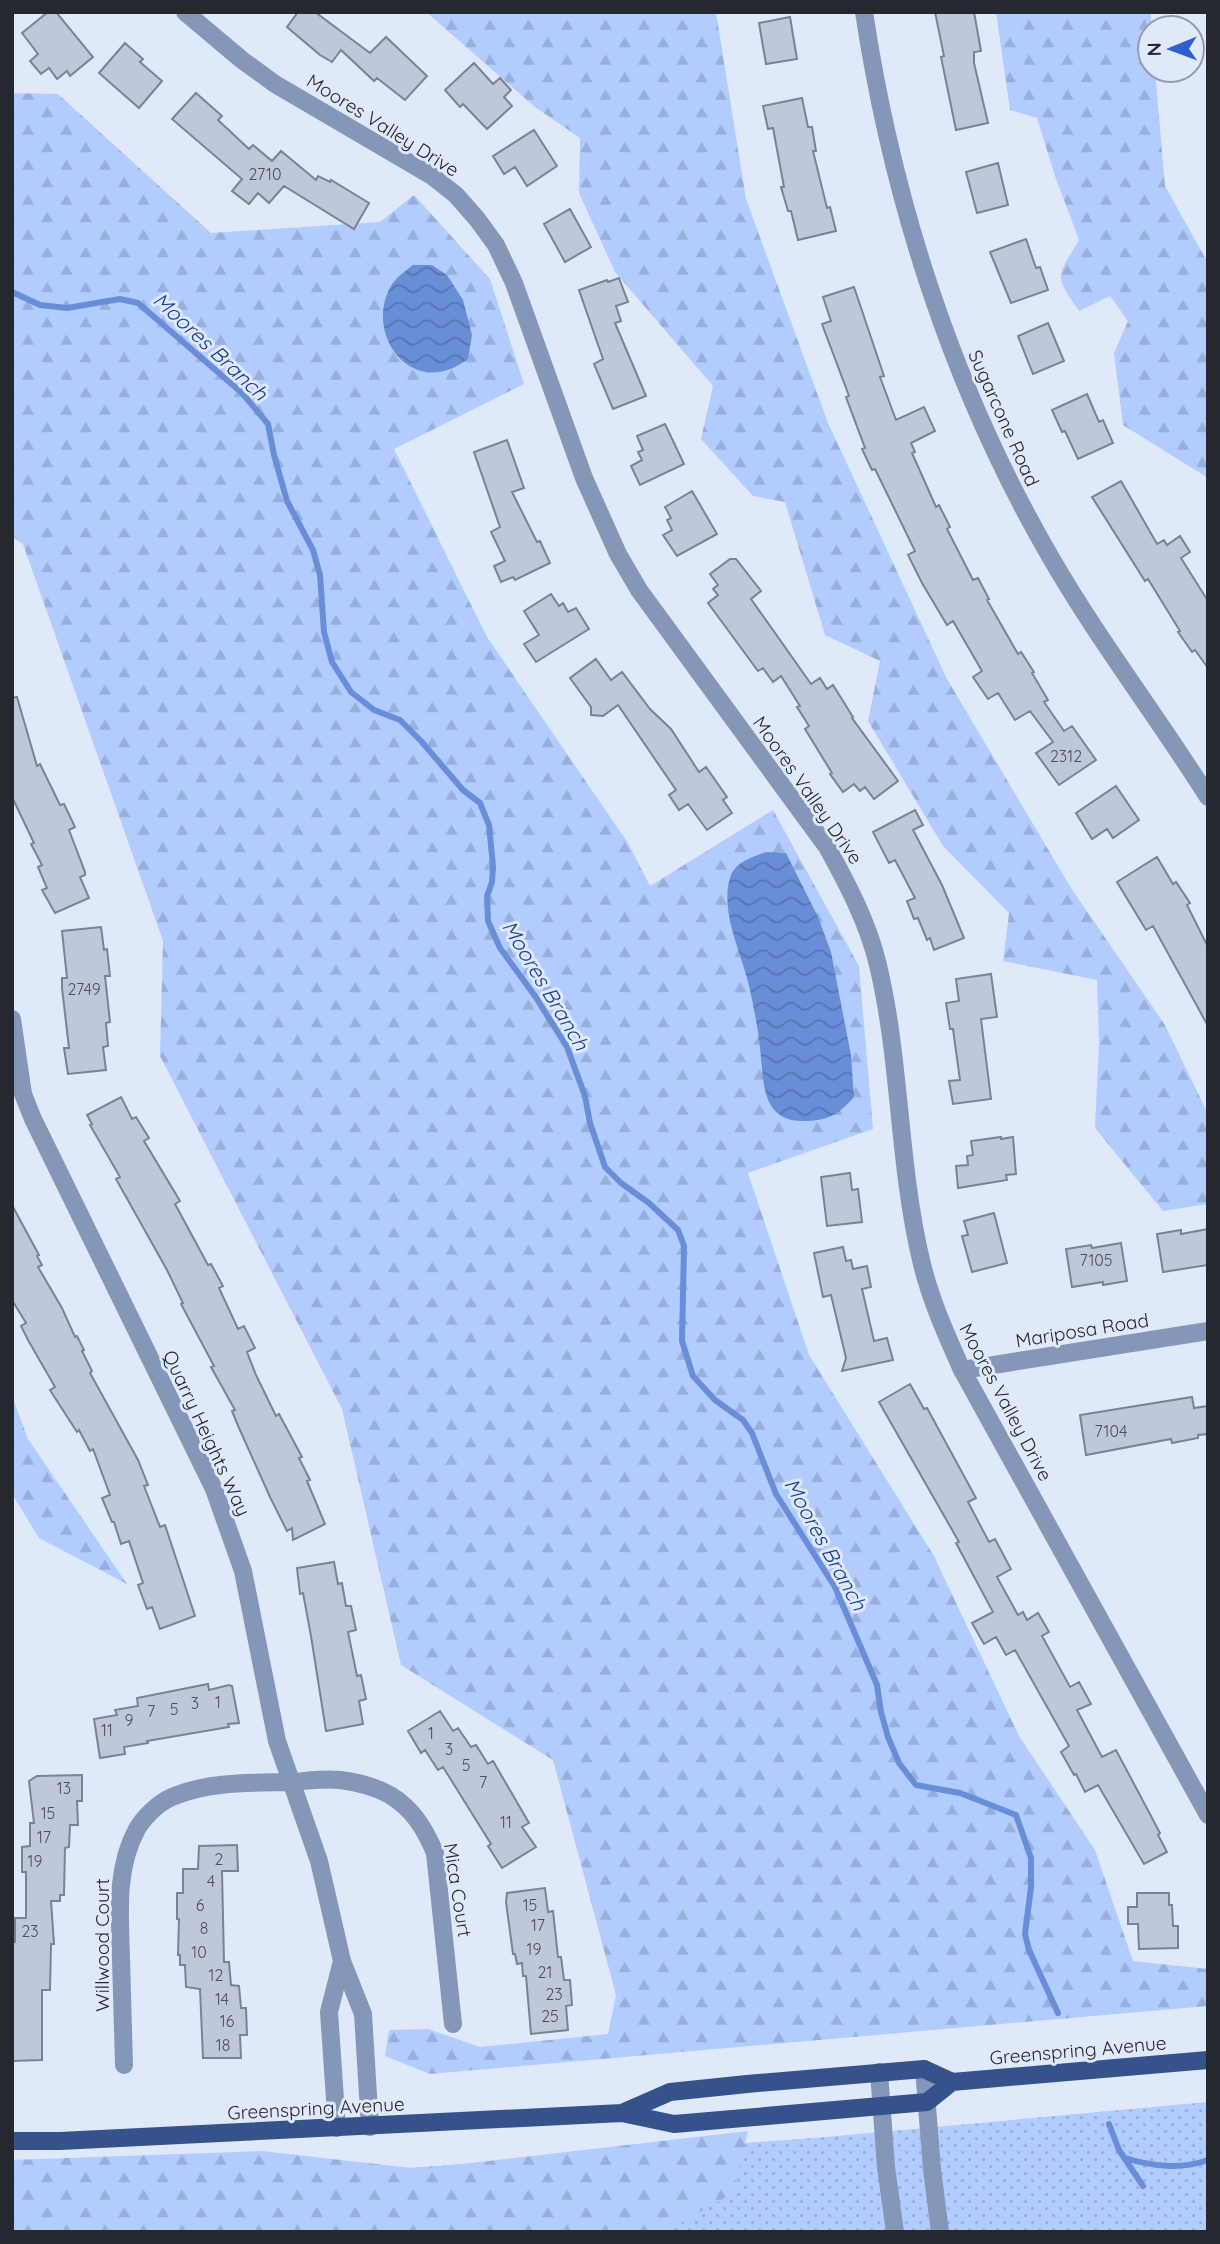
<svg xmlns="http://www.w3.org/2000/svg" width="1220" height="2244" font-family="Quicksand,sans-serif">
  <defs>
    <pattern id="grass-dots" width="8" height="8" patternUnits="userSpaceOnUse" patternTransform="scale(1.75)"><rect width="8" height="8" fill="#b2ccff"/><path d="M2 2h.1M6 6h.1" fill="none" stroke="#99afdb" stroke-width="1.8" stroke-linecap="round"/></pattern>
    <pattern id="forest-firs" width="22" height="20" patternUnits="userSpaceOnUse" patternTransform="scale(1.75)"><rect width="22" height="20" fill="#b2ccff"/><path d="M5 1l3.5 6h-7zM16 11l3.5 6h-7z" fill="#99afdb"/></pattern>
    <pattern id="water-waves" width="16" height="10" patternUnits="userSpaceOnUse" patternTransform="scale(1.75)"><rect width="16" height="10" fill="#698ed8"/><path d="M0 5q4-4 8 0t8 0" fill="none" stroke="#5674b0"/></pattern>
  </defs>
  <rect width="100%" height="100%" fill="#dfe9fa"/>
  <path fill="url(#grass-dots)" d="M1208,2102V2232H12V2180L381,2170L826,2137Z"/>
  <path fill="url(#forest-firs)" d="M426,12H716L746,199L828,423L947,679L1071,888L1165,1025L1208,1114V1204L1163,1211L1095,1128L1099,1043L1097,980L1003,961L1009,913L943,846L868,721L880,661L825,635L785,502L753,496L701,439L713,386L615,272L579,193L580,138L535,107Z
    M996,12H1151L1150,70H1155L1165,186L1208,263V478L1123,425L1114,353L1128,321L1110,296L1079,311C1053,274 1057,277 1079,240L1055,176L1037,118L1010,110Z
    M12,93L58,94L211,233L380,222L414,195L490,279L524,384L394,449L487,637L628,843L650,886L773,810L859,966L873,1129L748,1173L809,1355L934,1556L1019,1736L1095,1850L1133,1961L1208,1969V2006L430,2074L385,2056L389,2030L428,2029L480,2047L608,2034L616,1995L553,1760L401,1665L342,1409L160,1056L163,941L23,544L12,537Z
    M12,1396L28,1439L127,1584L39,1538L12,1494Z
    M748,2131L733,2193L665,2232H12V2160L262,2151L420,2169Z"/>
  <path fill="url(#water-waves)" d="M413,265H432L447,275L463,300L472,335L468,359C409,404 358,326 396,279C401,274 407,270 413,265Z
    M766,852L786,853L818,917L831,952L851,1055L854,1097C838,1115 828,1121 803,1121C760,1121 764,1080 760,1048C758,1029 754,1009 750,990C743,955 718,911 731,875C737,861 753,857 766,852Z"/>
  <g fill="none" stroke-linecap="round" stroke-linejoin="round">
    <path stroke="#698ed8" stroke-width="6" d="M12,292L40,305L67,308L120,299L138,303L242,393L268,424L274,455L287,501L313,550L320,575L324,632L332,662L351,692L374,710L400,720L421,741L463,790L480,803L489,825L493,866L492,882L487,896L488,921L500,948L535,996L567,1047L585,1096L590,1123L605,1167L621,1183L649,1203L678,1230L684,1246L682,1341L693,1376L715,1400L743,1420L752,1433L776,1494L835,1587L877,1685L881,1712L888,1737L899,1763L916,1785L960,1793L1016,1815L1031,1858V1887L1025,1934L1029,1950L1058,2013
      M1109,2124L1119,2150L1143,2186
      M1125,2158C1150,2166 1182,2170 1208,2160"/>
  </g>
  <path fill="#bfc8da" stroke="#7a8393" stroke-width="2" d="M48,12H56L93,57L70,76L67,71L57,79L49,68L41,74L30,61L38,54L22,33Z
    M298,12H315L370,53L386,37L427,76L405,100L377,78L374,81L341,50L332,62L320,55L287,27Z
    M935,12H974L981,51L974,52V63L988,123L956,130L941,57L944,56Z
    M790,17L797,59L766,64L759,23Z
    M125,43L143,59L140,62L162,81L139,108L99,73Z
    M474,63L493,84L500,78L511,90L504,97L512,106L487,129L463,104L460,107L445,90Z
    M196,93L222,116L218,120L249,149L253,145L272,161L281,151L316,180L318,176L330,182L331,180L369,203L354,229L284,186L269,203L258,193L249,204L232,191L242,179L172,119Z
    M802,98L808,127H812L816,151H813L827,208L830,207L836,231L798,240L791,211H788L781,187H784L773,128L768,129L763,106Z
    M534,130L557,166L527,186L515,167L504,174L493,156Z
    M998,163L1008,205L977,213L966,172Z
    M570,209L591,247L565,262L544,224Z
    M1026,239L1036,268L1040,267L1048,290L1011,303L990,252Z
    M619,278L628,302L616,306L621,321L615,323L646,396L613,409L594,364L603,359L579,290L607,280L608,282Z
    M854,287L884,376L880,377L896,420L924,407L935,431L911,443L915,452L912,453L936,507L939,505L950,527L947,529L973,580L978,578L989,599L987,600L1018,654L1021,652L1034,672L1032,673L1048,700L1044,702L1064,731L1072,726L1096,760L1059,785L1036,753L1053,742L1030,711L1015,720L998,693L988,699L973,677L982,671L953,621L947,625L922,583L908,555L915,551L875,469L872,470L862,449L865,448L846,397L849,396L822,324L831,321L823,297Z
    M1048,323L1064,361L1033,374L1018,336Z
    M1087,394L1099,422L1103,420L1113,443L1078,459L1065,431L1062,432L1052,410Z
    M665,424L684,464L640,485L631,466L642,460L638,452L643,450L637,436Z
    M507,440L524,488L512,492L537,542L540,541L550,563L515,580L513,577L501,582L494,566L505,561L491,532L500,527L474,452Z
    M1121,481L1157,544L1164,540L1167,545L1180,536L1190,552L1181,558L1208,601V668L1195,650L1192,652L1178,632L1180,631L1148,579L1145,581L1092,497Z
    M692,491L717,534L677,556L663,535L672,530L667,520L671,518L665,507Z
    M730,559H736L761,591L751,599L811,684L820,678L827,689L833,685L853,717L852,718L898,781L874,799L865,787L860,791L854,784L843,792L830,774L832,773L805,729L809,726L797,707L800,706L781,676L773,682L763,668L758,671L708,603L718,595L713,589L718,585L710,574Z
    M551,594L559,606L563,603L568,612L576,608L589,629L536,662L524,644L539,635L524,611Z
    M596,659L611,680L622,672L650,709L671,729L699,772L706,767L727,797L723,800L732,813L707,830L688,804L679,810L669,795L676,790L618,705L603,716L591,715V707L570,678Z
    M17,697L37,766L40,764L60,805L64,804L75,827L69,830L85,872V875L80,877L89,898L55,913L42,890L47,888L38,867L42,865L31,844L34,843L12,797V698Z
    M1116,786L1139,820L1113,838L1107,829L1092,839L1076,813Z
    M915,810L923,825L913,830L942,885L964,938L934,950L930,938L927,940L918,918L914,919L907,901L915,898L895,860L889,863L873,832Z
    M1157,857L1173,884L1176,882L1190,903L1187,905L1208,947V1026L1153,926L1146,930L1117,882Z
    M101,927L104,950L107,949L110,976H105L110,1022L106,1023L108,1046L103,1047L106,1070L68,1074L64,1048H69L62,988V978H67L62,931Z
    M991,974L997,1017L981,1019L991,1099L953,1104L949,1081L960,1080L953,1029H950L946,1003L959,1001L956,979Z
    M121,1097L132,1119L136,1117L149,1138L144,1141L180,1201L175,1204L208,1265L211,1264L223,1286L219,1288L238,1329L244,1326L255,1348L247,1352L256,1375L276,1416L279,1414L302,1457L299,1458L310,1480L307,1481L325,1524L293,1540L292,1528L287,1531L270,1497L239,1428L232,1411L235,1410L211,1367L214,1366L181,1304L183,1303L167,1270L116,1179L120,1177L90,1125L92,1124L87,1115Z
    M1001,1137V1139L1013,1137L1016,1174L1006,1175L1007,1180L958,1188L956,1166L968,1165L967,1156L973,1155L971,1141Z
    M850,1173L852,1190L858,1189L862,1222L827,1226L821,1177Z
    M12,1205L39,1255L37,1256L42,1265L38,1267L62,1308L75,1337L77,1336L84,1350L82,1351L92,1371L90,1373L138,1460L148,1485L144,1486L160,1527L165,1525L195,1616L160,1629L152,1607L147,1609L138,1585L143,1583L129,1541L121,1544L114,1522H112L102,1498L110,1495L93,1449L90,1451L79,1430L77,1432L50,1390L55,1387L28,1340L21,1326L26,1323L12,1300Z
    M994,1213L1007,1263L972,1272L962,1236L968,1235L964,1221Z
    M1208,1229V1265L1163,1272L1157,1234L1181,1230V1234Z
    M1121,1243L1127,1281L1103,1285V1282L1072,1287L1066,1249L1091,1245L1092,1248Z
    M843,1247L846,1261L851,1260L853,1269L867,1266L871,1287L862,1289L874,1341L887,1338L893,1360L842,1371L846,1358L831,1295L823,1297L814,1253Z
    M910,1384L924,1409L927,1408L976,1498L968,1502L989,1542L995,1539L1011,1569L997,1577L1018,1615L1023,1612L1027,1620L1038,1613L1049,1632L1042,1636L1070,1687L1079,1682L1091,1704L1077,1710L1102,1757L1116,1750L1160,1833L1158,1835L1167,1852L1144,1864L1098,1785L1085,1792L1076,1774L1074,1775L1061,1752L1069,1746L1015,1650L1006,1655L996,1637L984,1644L972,1623L993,1612L956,1543L959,1542L879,1402Z
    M1192,1397L1194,1408L1208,1406V1434L1198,1435V1438L1172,1443L1171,1439L1086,1455L1080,1415Z
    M334,1562L338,1584L342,1583L346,1606H351L356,1630L348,1632L357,1676L361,1675L366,1699L359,1701L363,1724L326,1731L311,1636L303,1593L300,1594L297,1568Z
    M208,1684L209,1690L229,1685L232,1686L239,1723L228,1724L229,1727L147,1741L148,1743L124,1747L125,1754L100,1758L94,1719L117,1715L115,1710L138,1706L137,1698Z
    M440,1711L453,1731L458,1728L471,1747L476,1745L488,1764L493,1761L529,1823L522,1827L536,1847L502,1868L488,1846L491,1844L443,1767L438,1770L425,1750L421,1753L408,1731Z
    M82,1775V1801H77L78,1825H70L69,1847L65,1848L64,1895H60V1901H51L54,1944H51L50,1990H42V2060L12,2061V1942H15V1918H26V1872H22V1847L30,1846V1823H34L29,1781L37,1776Z
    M237,1845L238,1871H222L224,1962H229L231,1985L239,1986L241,2008H246L247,2035H240L241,2058H203L200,1989L186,1987L185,1965H180V1955H178L179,1919H177V1893H183V1869H198L199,1846Z
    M545,1888L548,1912L553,1911L558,1957H561L564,1980H570L572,2005L566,2006L568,2030L531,2034L526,1976H523L522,1963L517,1964L515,1954H513L506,1902L507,1893Z
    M1137,1893H1169V1905H1172L1173,1926H1178V1948L1139,1949L1138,1924H1128V1907H1137Z"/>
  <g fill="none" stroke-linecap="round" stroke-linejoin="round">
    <path stroke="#8597b8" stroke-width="18" d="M185,12L242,60L275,84L432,176L456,195L477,219L496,245L514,283L584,478L618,554L639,590L827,847C848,885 868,923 878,965C901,1062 898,1163 921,1260C930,1299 946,1334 962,1370L1208,1815
      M864,12C893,204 954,391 1051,558C1099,641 1157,716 1208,797
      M12,1019L23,1094L33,1119L214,1489L243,1571L277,1741L319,1861L342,1961L363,2014L370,2127
      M962,1370L1208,1331
      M124,2065C123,2030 122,1994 121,1959C120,1915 115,1869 137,1829C144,1817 158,1803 172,1797C209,1781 252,1783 292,1782C307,1781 324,1778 340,1780C356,1782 376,1787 390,1795C413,1809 425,1829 435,1853L453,2024
      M924,2069L932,2169L940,2232
      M879,2072L886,2167L895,2232
      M337,2128L329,2012L342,1961"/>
    <path stroke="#36528b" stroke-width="18" d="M622,2113L670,2092L747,2084L924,2069L952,2082L1208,2060
      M12,2141H60L622,2113L674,2124L927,2102L952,2082"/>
  </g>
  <g text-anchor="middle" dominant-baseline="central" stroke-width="6" stroke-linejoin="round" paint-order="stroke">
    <g font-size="16" fill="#4c505a">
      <text x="265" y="174">2710</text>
      <text x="1066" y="756">2312</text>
      <text x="84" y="989">2749</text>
      <text x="1096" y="1260">7105</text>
      <text x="1111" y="1431">7104</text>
      <text x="218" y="1702">1</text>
      <text x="195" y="1703">3</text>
      <text x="174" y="1709">5</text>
      <text x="151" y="1711">7</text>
      <text x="129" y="1720">9</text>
      <text x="107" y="1730">11</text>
      <text x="431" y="1733">1</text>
      <text x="449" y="1749">3</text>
      <text x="466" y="1765">5</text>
      <text x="483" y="1782">7</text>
      <text x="64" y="1788">13</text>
      <text x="48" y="1813">15</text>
      <text x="506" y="1822">11</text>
      <text x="44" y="1837">17</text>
      <text x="219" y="1859">2</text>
      <text x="35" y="1861">19</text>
      <text x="211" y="1881">4</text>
      <text x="200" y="1905">6</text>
      <text x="530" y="1905">15</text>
      <text x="538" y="1925">17</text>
      <text x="204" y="1928">8</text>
      <text x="30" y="1931">23</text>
      <text x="534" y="1949">19</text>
      <text x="199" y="1952">10</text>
      <text x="545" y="1972">21</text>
      <text x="216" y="1975">12</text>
      <text x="554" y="1994">23</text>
      <text x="222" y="1999">14</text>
      <text x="550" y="2016">25</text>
      <text x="227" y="2021">16</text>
      <text x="223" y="2045">18</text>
    </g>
    <g font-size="19" fill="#25282f" stroke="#dfe9fa">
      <text transform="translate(383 125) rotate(32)">Moores Valley Drive</text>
      <text transform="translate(1004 418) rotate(66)">Sugarcone Road</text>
      <text transform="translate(808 790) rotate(55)">Moores Valley Drive</text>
      <text transform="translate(1082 1330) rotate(-9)">Mariposa Road</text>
      <text transform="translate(1006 1402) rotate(62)">Moores Valley Drive</text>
      <text transform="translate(207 1433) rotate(65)">Quarry Heights Way</text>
      <text transform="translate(458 1890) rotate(81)">Mica Court</text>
      <text transform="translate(102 1945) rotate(-90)">Willwood Court</text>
      <text transform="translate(1078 2050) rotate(-5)">Greenspring Avenue</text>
      <text transform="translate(316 2108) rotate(-3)">Greenspring Avenue</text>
    </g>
    <g font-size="21" font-style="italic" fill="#183e94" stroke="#dfe9fa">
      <text transform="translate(211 346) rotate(43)">Moores Branch</text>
      <text transform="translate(546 985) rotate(59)">Moores Branch</text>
      <text transform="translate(826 1544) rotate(61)">Moores Branch</text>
    </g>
  </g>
  <rect width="1220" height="2244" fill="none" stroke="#25282f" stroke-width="28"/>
  <g transform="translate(1171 49) rotate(269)"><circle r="33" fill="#dfe9fa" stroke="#959ca9" stroke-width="2"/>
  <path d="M0-5L12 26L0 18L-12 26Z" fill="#2d5fcd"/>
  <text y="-10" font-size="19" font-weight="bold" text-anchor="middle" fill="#25282f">N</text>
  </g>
</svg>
